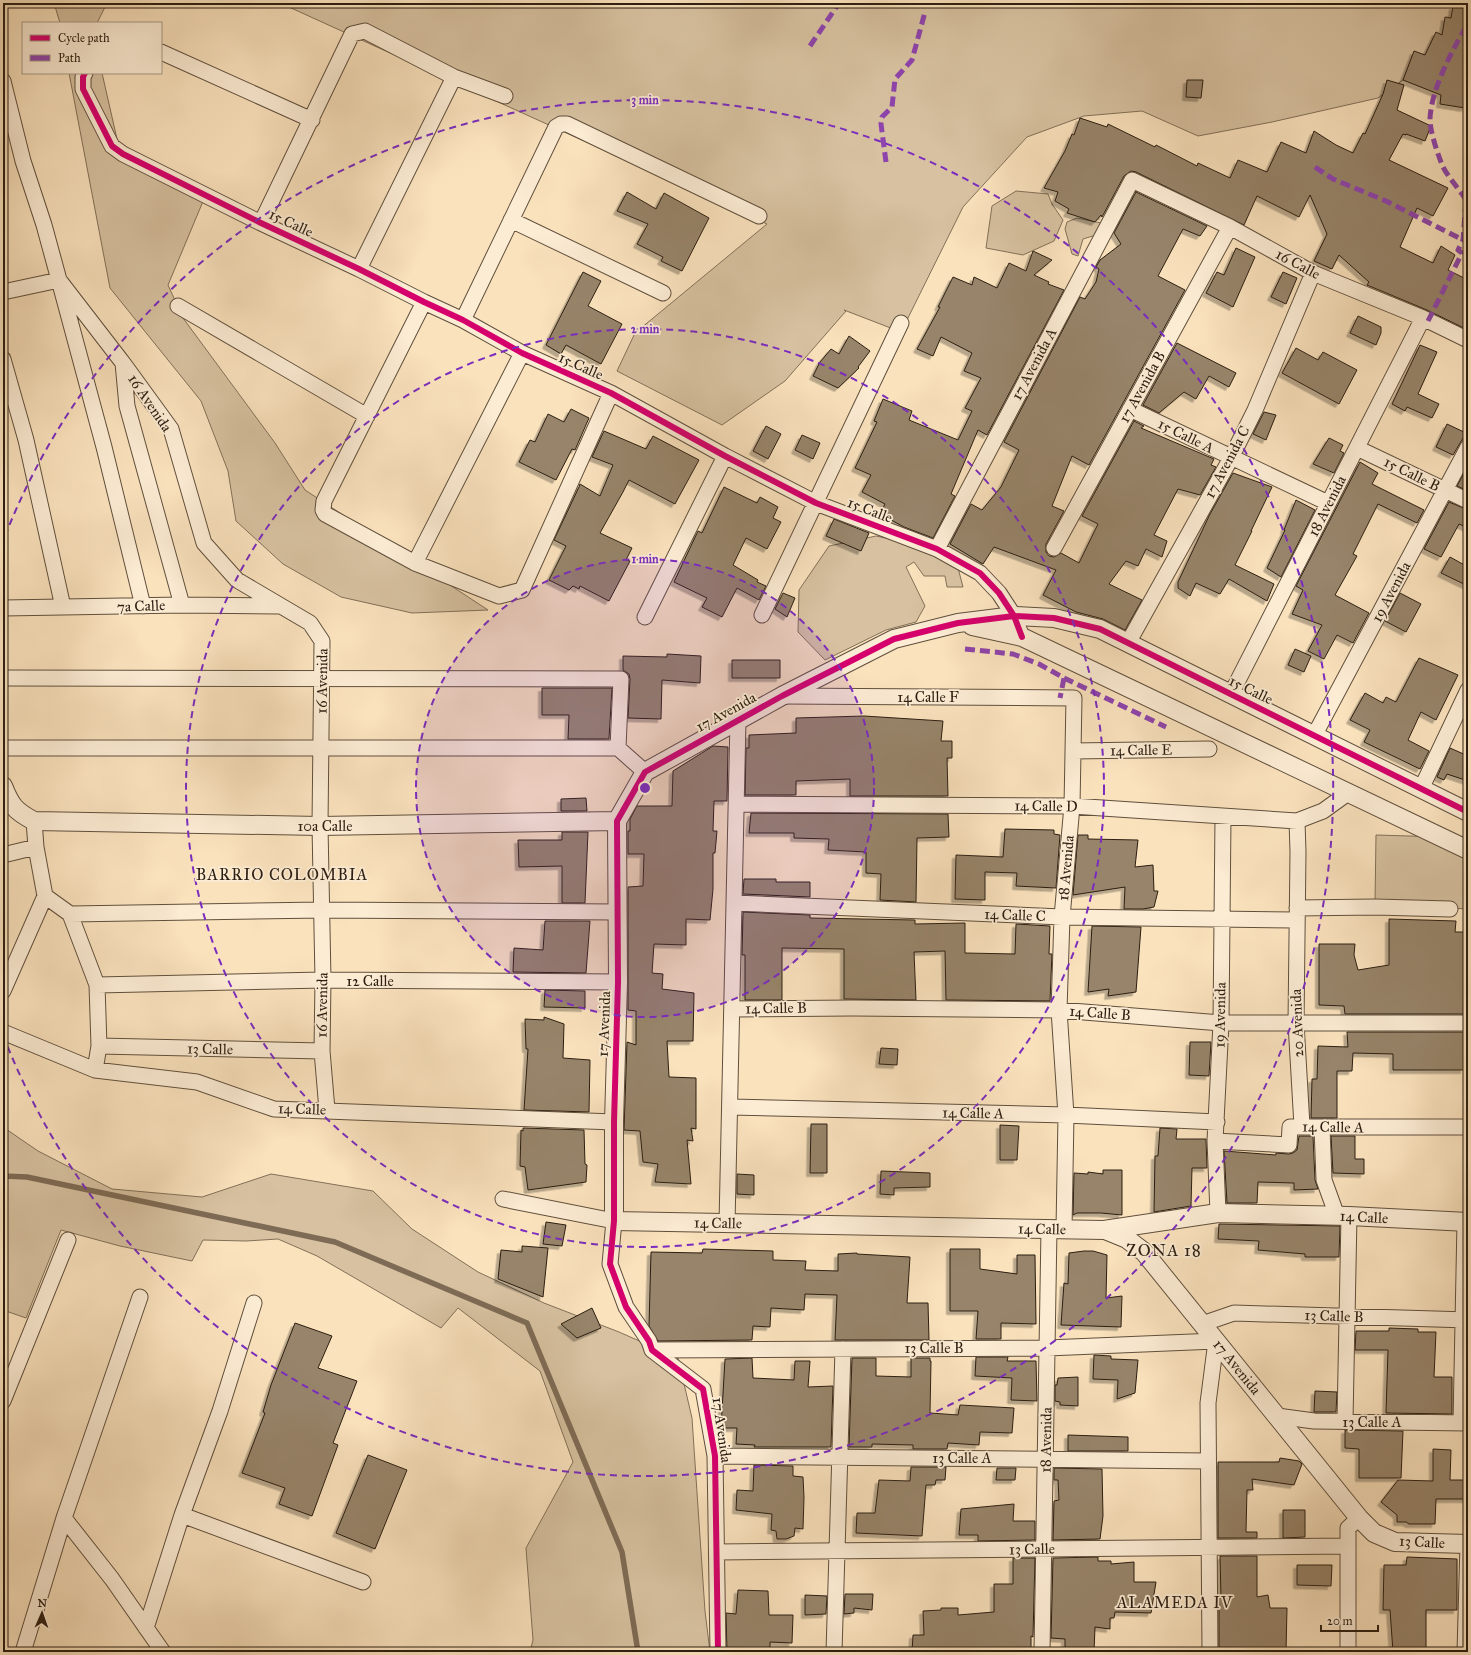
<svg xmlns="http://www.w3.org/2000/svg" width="1471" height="1655" font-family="'IM FELL Great Primer',serif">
  <defs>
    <filter id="shadow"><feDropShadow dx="-3.5" dy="3.5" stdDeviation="0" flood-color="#0004"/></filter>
  </defs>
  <rect width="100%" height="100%" fill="#fae2bd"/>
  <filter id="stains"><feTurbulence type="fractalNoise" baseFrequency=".005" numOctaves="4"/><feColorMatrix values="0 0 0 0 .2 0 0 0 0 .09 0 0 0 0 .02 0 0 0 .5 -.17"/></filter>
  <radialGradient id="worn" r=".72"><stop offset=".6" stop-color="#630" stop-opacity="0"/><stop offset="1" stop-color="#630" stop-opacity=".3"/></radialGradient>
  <path fill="#d7c1a0" stroke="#827058" d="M54,3H107L97,23H60Z
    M280,3H1468V33L1378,98L1272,122L1198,136L1142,111L1084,116L1027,137L963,207L901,332L844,310L846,311L785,381L722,425L617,371L635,333L767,224Z
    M69,73H102L122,161L204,199L168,285L183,318L275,443L305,490L488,610L412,613L341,597L283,564L236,521L228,471L201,401L110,288Z
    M1016,191L1048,194L1052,204L1063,220L1054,241L1023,255L986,248L992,206Z
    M1077,218L1101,223L1096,235L1083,239L1078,256L1072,254L1065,229L1067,222Z
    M876,536L910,543L957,564L963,587H947L945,576H924L914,562L906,567L925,606L916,622L886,630L825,660L798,632L799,590L829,546Z
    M1376,835L1442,837L1468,850V909L1375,904Z
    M3,1127L38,1151L112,1189L202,1197L271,1174L373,1191L412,1229L478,1272L544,1303L619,1332L678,1358L692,1418L705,1611L710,1652H530L533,1640L526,1548L573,1462L540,1371L458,1308L441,1328L317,1256L278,1239L246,1241L203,1240L192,1261L120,1246L61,1230L26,1318L3,1310Z"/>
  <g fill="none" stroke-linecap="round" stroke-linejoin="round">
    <path stroke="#7e6b55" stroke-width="5.5" d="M3,1176L27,1177L335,1242L527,1323L622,1552L638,1652"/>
  </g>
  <path fill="#97846a" stroke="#2c1e11" filter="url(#shadow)" d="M1453,6L1468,9V86L1465,108L1440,104L1441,95L1403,80L1414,51L1425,55L1436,32L1442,35L1445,17L1451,18Z
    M1187,80H1203L1201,98L1186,97Z
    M1387,80L1404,85L1397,110L1431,126L1425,141L1406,134V135L1403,134L1389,160L1448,188L1433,216L1417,208L1400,247L1433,263L1441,246L1455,255L1448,270L1468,280V330L1427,310L1367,285L1369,282L1339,255L1332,269L1314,261L1327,234L1310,195L1299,217L1257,196L1244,225L1136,172L1131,171L1124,176L1102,217L1101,215L1095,222L1067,213L1069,209L1055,201L1058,192L1044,188L1065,151L1072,134L1074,135L1080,118L1107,127L1108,124L1155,147L1156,145L1197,166L1198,163L1230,178L1238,160L1267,172L1281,142L1306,153L1314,131L1336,145L1353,153L1363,133L1365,134L1383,94Z
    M627,192L656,209L664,193L709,218L682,271L661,261L663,257L637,244L648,224L617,211Z
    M1136,192L1207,226L1200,236L1183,229L1158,276L1185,290L1089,465L1072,456L1052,506L1064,511L1046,544V552L1049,556L1054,557L1061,553L1079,563L1098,524L1082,516L1134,421L1144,426L1141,428L1214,459L1211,465L1216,467L1200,495L1178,489L1154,535L1167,541L1162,557L1146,549L1138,566L1126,561L1109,584L1142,600L1125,630L1103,619L1076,612L1043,595L1056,570L994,547L983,564L950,544L971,504L982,510L1001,487L1019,450L1004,442L1080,297L1085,299L1096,282L1099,269L1096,267L1100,260L1121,244L1114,233Z
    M1236,248L1255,257L1233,307L1206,293L1217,272L1224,275Z
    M1033,251L1052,260L1034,275L1049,282L1048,284L1064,290L987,435L978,430L951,494L955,496L933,538L904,527L880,514L885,504L862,492L871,475L855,468L877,422L874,421L883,399L912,411L909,420L958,440L972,411L965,408L981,378L964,371L972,353L941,337L933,356L917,349L940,307H938L953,277L972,285L974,277L997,288L1009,263L1026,271Z
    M583,272L601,281L588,306L622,324L601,364L566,345L561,354L546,345Z
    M1283,272L1297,278L1286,304L1271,297Z
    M1358,316L1381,327V333L1376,345L1350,333Z
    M849,336L870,351L858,367L859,368L838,388L813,376L820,362L831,349L839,354Z
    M1177,343L1236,373L1229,387L1209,376L1196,399L1184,392L1159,413L1143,405Z
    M1420,345L1437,352L1418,394L1439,404L1432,418L1407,407L1405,411L1392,404Z
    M1296,348L1318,360L1323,352L1357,370L1339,404L1282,373Z
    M571,409L589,418L575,450L572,449L556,480L519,462L530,440L535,442L548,414L564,422Z
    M1264,412L1276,415L1266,440L1253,434Z
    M1447,424L1466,433L1453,455L1436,447Z
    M766,426L781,434L768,459L753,451Z
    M604,431L646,449L653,436L699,460L675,504L629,480L623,492L600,533L632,548L626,560L630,561L609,601L580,586L579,589L573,586L569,590L549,580L566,546L554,540L579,487L580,484L600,496L613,465L592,457Z
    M802,435L820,443L813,459L795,450Z
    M1329,438L1343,445L1340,451L1344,453L1334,473L1313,464Z
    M1360,462L1378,473L1372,484L1424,510L1417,523L1378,504L1353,554L1357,556L1335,595L1369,613L1353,643L1337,635L1324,659L1308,651L1322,625L1292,614L1303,590L1296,586Z
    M1468,466V491L1457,486Z
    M1233,473L1272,487L1251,531H1252L1235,565L1274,584L1267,601L1229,579L1220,594L1196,583L1190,596L1178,588V582L1210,514Z
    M724,487L757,503L760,497L778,507L773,518L781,522L767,549L746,538L733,565L758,580L757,582L766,586L759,600L737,588L722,617L702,607L707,598L674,582L698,531L702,533Z
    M1296,500L1315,510L1281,577L1267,568L1285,530H1284Z
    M1449,502L1468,510V528L1459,524L1441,557L1424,549Z
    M834,519L869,533L861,551L826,536Z
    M1450,557L1468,567V586L1441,573Z
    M783,593L795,598L787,617L775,609Z
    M1400,593L1421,604L1406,632L1385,621Z
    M1295,649L1311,656L1304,672L1288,665Z
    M667,654L701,656L700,683L662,680L661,719L628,718L630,679L629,674L623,670V656L667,657Z
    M1419,658L1458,675L1436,720L1421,712L1408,740L1429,751L1420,769L1364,742L1370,730L1350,720L1365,693L1383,703L1386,697L1396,702Z
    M732,660H780V678H732Z
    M542,688H612L609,739H568L569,715H542Z
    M864,716L943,721L941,741H952V758H947L948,796H850V779L796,781V795H745L746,748H749V735L796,733V718Z
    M713,746L728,747L727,801H714L713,831H717L715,853H713V889L710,920L686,919V945L654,944L652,973L663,974L662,989L694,993L693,1041H667L669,1077L696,1078V1129L691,1128L693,1141L687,1140L691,1184L655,1182L658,1164L643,1162L640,1131L624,1130L627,1042L636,1045V1011L628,1010V887L643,886L644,854H628V831H630V819L637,806H672L673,771Z
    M1450,748L1468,756V781L1447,774L1444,780L1437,777Z
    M586,798L587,811H561V799Z
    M751,813L948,814L949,837L917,838L916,902L880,900L881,874L866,873V852L828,850L829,839L794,838V833H749Z
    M1005,829L1054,830V834L1060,835L1056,888L1016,886L1017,873L985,872V900L955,899L956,855L1003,857Z
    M562,832H588L585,903H562V866L519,867L518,840H562Z
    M1078,835H1088V839L1138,840L1135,867L1153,865L1154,891H1158L1154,907L1143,909H1124L1125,887L1073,895Z
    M744,879H776V882H810V897L743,894Z
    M743,912L810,915V918L915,920V924L965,923V953L1015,954L1016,924L1050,926L1049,954H1052L1050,1001L946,1000L945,951L914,952L916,1000L844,999V949L782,948V1000H745V955H742Z
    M1389,919L1456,921L1455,932H1464V933H1468V1014H1345L1344,1006L1319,1005V944H1355L1354,955L1358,970L1389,965Z
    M545,921H590L586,973L513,972L514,948L543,950Z
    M1092,926L1141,927L1136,992L1108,996L1109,989L1088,992Z
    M545,990L585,991V1008L544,1007Z
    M544,1017L564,1024L563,1058L590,1060L589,1112L524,1110L528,1049H526L525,1019L544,1020Z
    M1347,1032H1465L1464,1070H1393V1054L1353,1053L1352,1071H1337V1118H1311L1312,1079H1317L1318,1046L1348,1047Z
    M1190,1042H1211L1209,1076L1189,1075Z
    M881,1048L898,1049L897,1065L879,1064Z
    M811,1124H827V1173H810Z
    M1000,1125L1019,1126L1017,1160H1000Z
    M523,1128L584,1130L585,1164L587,1165L586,1182L528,1190L525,1167L520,1166L521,1130L523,1131Z
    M1160,1128L1177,1129L1176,1139H1206L1207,1168H1192L1191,1206L1154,1212L1155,1156H1158Z
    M1299,1136H1313L1315,1180L1318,1189L1294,1190V1183L1258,1182L1257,1203H1227L1224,1151L1276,1155V1153L1289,1154L1293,1153L1297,1150Z
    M1331,1136H1355V1159H1364V1174L1333,1173Z
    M1103,1170H1122V1215L1101,1213H1077L1073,1215L1074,1173L1088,1174V1172L1103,1174Z
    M881,1171L930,1173V1187L894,1188V1195L880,1194Z
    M737,1174L754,1175V1195L737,1194Z
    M546,1222L566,1225L562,1246L543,1244Z
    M1219,1224L1340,1226L1339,1257H1305V1254L1258,1250L1259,1241L1218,1239Z
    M522,1246L548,1248L543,1297L498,1279L501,1250L522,1252Z
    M703,1249L773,1251V1260L806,1261L805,1270L838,1271V1254L857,1253V1254L910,1257L907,1303H928L929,1340H835L837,1295L805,1294L804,1310L771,1308L770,1327L753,1326L752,1340L658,1341L649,1326L651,1252L702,1253Z
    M950,1249H980V1269L1017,1274V1255H1035L1036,1324L1001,1323V1339H976L978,1311H950Z
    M1084,1251H1093L1107,1255L1106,1298L1122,1296L1121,1327L1061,1325L1064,1283L1068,1284L1069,1253Z
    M592,1308L601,1328L577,1338L561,1324Z
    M295,1323L332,1336L318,1368L357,1381L333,1443L338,1445L312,1516L279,1504L285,1488L242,1473L265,1413L263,1412L271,1385Z
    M1389,1328L1418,1329V1332H1436L1434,1377H1452V1414L1386,1413L1388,1350H1355L1356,1331H1389Z
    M1094,1355L1111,1356V1359L1138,1360L1135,1393L1117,1399L1118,1380L1093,1379Z
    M976,1357H1008L1007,1361H1036L1037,1401L1011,1400L1012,1378L975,1376Z
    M752,1358L753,1378L794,1380L795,1361H810L808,1387L833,1386L831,1447H754L755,1445L736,1444L737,1428H721L725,1359Z
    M852,1358H876V1376L911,1377V1358H930V1361H931L930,1413L958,1415L960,1405L1014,1408L1012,1433L980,1432L979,1445L948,1443L947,1449H913V1445L872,1444V1447H849Z
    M1078,1377V1406L1060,1405V1402L1055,1401V1385H1057L1058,1378Z
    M1315,1391L1337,1392L1336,1412H1314Z
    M1345,1430L1403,1431L1401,1478H1359V1449L1345,1448Z
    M1068,1435L1128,1437V1451H1068Z
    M1433,1449L1451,1450L1450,1480H1468V1499H1436L1435,1524H1409L1406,1522H1397V1515L1381,1502L1398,1480L1433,1481Z
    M368,1455L407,1470L375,1549L336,1533Z
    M1280,1458L1299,1461L1302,1464L1294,1485L1252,1479L1253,1490H1247L1246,1532H1257V1538H1218V1462H1279Z
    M754,1465L793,1466V1476L803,1477L804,1497L803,1529L795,1528L794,1536L786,1539H777L776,1531L771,1530L772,1514L736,1510L737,1490L753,1491Z
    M911,1467H946L945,1480H936L935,1485H926L922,1536L856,1533L857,1513H875L879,1480L910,1481Z
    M997,1468H1016L1015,1480H996Z
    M1054,1468L1102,1469L1103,1516L1100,1539L1053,1540L1054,1501L1059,1500L1058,1480H1054Z
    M1014,1504L1013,1521H1035V1540L978,1541V1535H959L961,1509Z
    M1283,1510H1305V1537L1283,1538Z
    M1220,1556H1257V1597L1268,1595L1270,1608H1287L1286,1652H1219V1598H1221Z
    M1098,1557V1561H1111V1564L1134,1562V1582H1156L1151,1613L1115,1612L1114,1618H1110V1629L1095,1627L1094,1652H1065V1639L1051,1638L1053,1558Z
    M1407,1557L1457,1559V1610H1426V1649L1393,1652L1390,1610H1383L1384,1565H1406Z
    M1013,1558H1035L1033,1637L1031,1636V1652H912L913,1635H924L923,1611L941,1610V1608H958V1615L994,1612V1584H1013Z
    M1297,1565H1332L1331,1586L1297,1585Z
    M738,1590L768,1591L769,1615H793L792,1643L770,1642V1652H727L726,1613L736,1614Z
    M845,1594H873L872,1610L854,1608V1613L844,1614Z
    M805,1595L827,1596L826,1614L805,1615Z"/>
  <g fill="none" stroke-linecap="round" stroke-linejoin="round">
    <defs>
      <path id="minor" d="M161,52L312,120
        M85,73L83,77V89L112,146L123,154L261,223L359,269L424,302L463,320L522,353L611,393L725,456L816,503L937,549L980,573L999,593L1014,616L1022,637
        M3,81L23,161L44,225L59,280L104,447L143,606
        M511,220L663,293
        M261,223L352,34L365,31L454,77L505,96
        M359,269L454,77
        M59,280L123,363L171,429L204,543L237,580L310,623L322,641L320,826L323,980L322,1051L327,1110
        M3,292L59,280
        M424,302L324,501L323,510L325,514L415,563L499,596L522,590L611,393
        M178,306L367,416
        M463,320L556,127L561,124H567L759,216
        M3,359L26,440L63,607
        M123,363L127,406L182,605
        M1130,409L1328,503
        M1357,448L1468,501
        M1054,548L1230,227
        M937,549L1132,180L1230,227L1313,273L1423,318L1468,340
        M415,563L522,353
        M3,608L182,605L278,606
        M762,615L901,323
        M645,617L725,456
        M1128,643L1231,458L1255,410L1313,273
        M3,678L621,679L618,748L645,772
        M1231,694L1423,318
        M782,696L1074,698L1072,806L1062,917L1059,1010L1066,1115L1064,1229
        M1314,736L1468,447
        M3,748H618
        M1073,751L1209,749
        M1421,789L1468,690
        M737,804L1072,806L1297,821L1323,811L1348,793
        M34,821L36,847L45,896L70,914L97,985L99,1046L95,1070
        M1297,821L1298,852L1296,1023L1302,1126
        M3,855L36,847
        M735,903L1062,917L1296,920
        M1297,908L1375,907L1450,909
        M70,914L322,910L617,912
        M97,985L323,980L618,982
        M3,991L45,896
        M732,1009L853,1008L1059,1010L1221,1023H1468
        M3,1032L95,1070L197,1082L274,1109L614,1122
        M99,1046L322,1051
        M730,1107L1066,1115L1217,1122
        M1322,1128L1324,1180L1337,1216
        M1215,1141L1289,1145L1290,1127H1468
        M503,1199L614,1221L610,1264L626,1307L649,1341L652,1350L703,1389L715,1456L718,1652
        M1218,1213L1215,1141L1221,1023L1223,817
        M727,1224L738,720
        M1202,1324L1234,1313L1468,1320
        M652,1350L1047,1348L1216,1341L1208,1403L1210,1652
        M3,1401L68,1240
        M1277,1416L1314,1421L1468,1423
        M1345,1421L1349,1216
        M1461,1423L1465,1222
        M715,1456L1208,1461
        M182,1515L363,1582
        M64,1518L112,1579L163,1652
        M717,1552L1347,1546
        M146,1628L182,1515L220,1411L254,1303
        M23,1652L64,1518L140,1297
        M834,1652L843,1349
        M1042,1652L1049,1229
        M1348,1652V1528L1359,1518
        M1465,1652L1468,1544"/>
      <path id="tertiary" d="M972,626L1022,637L1468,850
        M3,786C11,806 15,811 34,821L320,826L617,821
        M1468,812L1100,629L1054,618L1014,616L958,623L894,639L782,696L645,772L617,821L618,982L614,1122V1221L1104,1230L1218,1213L1349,1216L1468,1222
        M1105,1230L1127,1239L1144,1252L1359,1518L1374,1533L1395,1542L1468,1544"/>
    </defs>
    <use href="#minor" stroke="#604f3c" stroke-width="17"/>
    <use href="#tertiary" stroke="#604f3c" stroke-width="20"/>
    <use href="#minor" stroke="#fcecd4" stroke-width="15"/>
    <use href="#tertiary" stroke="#fcecd4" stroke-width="18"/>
    <path stroke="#8e44ad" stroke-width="5" stroke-dasharray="10 5" stroke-linecap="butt" d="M810,46L839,3
      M886,162L881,124L882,117L892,107L895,79L912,60L925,12
      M1315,167L1333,179L1386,201L1463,240
      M1466,200C1459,189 1449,178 1443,167C1438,155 1430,132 1430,119C1431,89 1453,49 1468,23
      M1428,321L1462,253L1458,250L1463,240L1466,200L1468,197
      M965,649L1013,654L1039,664L1064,678L1060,698
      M1064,678L1166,727"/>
    <defs>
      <path id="cycleway" d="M85,73L83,77V89L112,146L123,154L261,223L359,269L424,302L463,320L522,353L611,393L725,456L816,503L937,549L980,573L999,593L1014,616L1022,637
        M718,1652L715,1456L703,1389L652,1350L649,1341L626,1307L610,1264L614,1221V1122L618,982L617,821L645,772L782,696L894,639L958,623L1014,616L1054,618L1100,629L1468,812"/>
    </defs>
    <use href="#cycleway" stroke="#fcecd4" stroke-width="8"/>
    <use href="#cycleway" stroke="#d6006c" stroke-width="6"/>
  </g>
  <circle cx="645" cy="788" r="229" fill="#7b2cbf" fill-opacity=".12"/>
  <g fill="none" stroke="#7b2cbf" stroke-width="2" stroke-dasharray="7 5">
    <circle cx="645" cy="788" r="229"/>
    <circle cx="645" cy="788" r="459"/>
    <path d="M5 536A688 688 0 1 1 5 1040"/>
  </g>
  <g text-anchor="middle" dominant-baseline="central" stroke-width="3.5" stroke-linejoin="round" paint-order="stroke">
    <g font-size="15" fill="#2c1e11" stroke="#fcecd4">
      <text transform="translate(291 223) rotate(25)">15 Calle</text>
      <text transform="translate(1298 264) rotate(28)">16 Calle</text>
      <text transform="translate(1034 364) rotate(-62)">17 Avenida A</text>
      <text transform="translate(581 366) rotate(24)">15 Calle</text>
      <text transform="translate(1142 387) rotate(-61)">17 Avenida B</text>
      <text transform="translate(150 403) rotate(56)">16 Avenida</text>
      <text transform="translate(1186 436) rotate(26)">15 Calle A</text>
      <text transform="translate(1227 462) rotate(-62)">17 Avenida C</text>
      <text transform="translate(1412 474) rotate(26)">15 Calle B</text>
      <text transform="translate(1327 506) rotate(-63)">18 Avenida</text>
      <text transform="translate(870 510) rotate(21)">15 Calle</text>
      <text transform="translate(1391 592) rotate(-62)">19 Avenida</text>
      <text transform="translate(141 606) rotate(-2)">7a Calle</text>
      <text transform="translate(322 681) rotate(-89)">16 Avenida</text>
      <text transform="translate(1251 690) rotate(26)">15 Calle</text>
      <text x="928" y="697">14 Calle F</text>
      <text transform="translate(726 712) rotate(-29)">17 Avenida</text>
      <text transform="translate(1141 750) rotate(-1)">14 Calle E</text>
      <text transform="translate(1046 806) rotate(1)">14 Calle D</text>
      <text x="325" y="826">10a Calle</text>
      <text transform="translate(1066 868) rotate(-85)">18 Avenida</text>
      <text transform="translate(1015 915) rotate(2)">14 Calle C</text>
      <text x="370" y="981">12 Calle</text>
      <text transform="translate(322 1005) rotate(-89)">16 Avenida</text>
      <text transform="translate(776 1008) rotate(-1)">14 Calle B</text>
      <text transform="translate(1100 1013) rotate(4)">14 Calle B</text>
      <text transform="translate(1220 1015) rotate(-89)">19 Avenida</text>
      <text transform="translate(1297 1023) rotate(-92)">20 Avenida</text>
      <text transform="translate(604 1024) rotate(-88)">17 Avenida</text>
      <text transform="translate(210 1049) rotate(1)">13 Calle</text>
      <text transform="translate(302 1109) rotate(2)">14 Calle</text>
      <text transform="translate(973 1113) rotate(1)">14 Calle A</text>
      <text transform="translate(1333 1127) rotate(1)">14 Calle A</text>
      <text transform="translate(1364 1217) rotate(3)">14 Calle</text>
      <text transform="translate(718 1223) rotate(1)">14 Calle</text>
      <text transform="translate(1042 1229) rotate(1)">14 Calle</text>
      <text transform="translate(1334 1316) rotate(2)">13 Calle B</text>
      <text x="934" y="1348">13 Calle B</text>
      <text transform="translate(1237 1367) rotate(51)">17 Avenida</text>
      <text x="1372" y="1422">13 Calle A</text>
      <text transform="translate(722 1430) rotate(82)">17 Avenida</text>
      <text transform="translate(1046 1440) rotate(-89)">18 Avenida</text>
      <text x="962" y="1458">13 Calle A</text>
      <text transform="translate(1422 1542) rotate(3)">13 Calle</text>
      <text transform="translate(1032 1549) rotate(-1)">13 Calle</text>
    </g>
    <g font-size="16" letter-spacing="1" fill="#2c1e11" stroke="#fcecd4">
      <text x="282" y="874">BARRIO COLOMBIA</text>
      <text x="1175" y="1602">ALAMEDA IV</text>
    </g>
    <g font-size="17" letter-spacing="1" fill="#2c1e11" stroke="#fcecd4">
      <text x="1164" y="1250">ZONA 18</text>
    </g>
  </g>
  <circle cx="645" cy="788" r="6" fill="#7b2cbf" stroke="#fcecd4" stroke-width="2"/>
  <g font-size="12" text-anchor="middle" font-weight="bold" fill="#7b2cbf" stroke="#fcecd4" stroke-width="3.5" stroke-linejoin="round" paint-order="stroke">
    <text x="645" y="104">3 min</text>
    <text x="645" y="333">2 min</text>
    <text x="645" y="563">1 min</text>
  </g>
  <rect width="1471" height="1655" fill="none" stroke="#fae2bd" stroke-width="16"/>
  <rect x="4" y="4" width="1463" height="1647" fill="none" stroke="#2c1e11" stroke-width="2"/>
  <rect x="8" y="8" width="1455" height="1639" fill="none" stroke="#2c1e11"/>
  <rect x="22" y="22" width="140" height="52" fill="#fcecd4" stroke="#a99a86"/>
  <rect x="30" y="35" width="20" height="6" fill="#d6006c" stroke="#a99a86"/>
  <text x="58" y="42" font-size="12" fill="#2c1e11">Cycle path</text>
  <rect x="30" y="55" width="20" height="6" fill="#8e44ad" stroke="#a99a86"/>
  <text x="58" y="62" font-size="12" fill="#2c1e11">Path</text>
  <g transform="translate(42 1613) rotate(2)" stroke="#fcecd4" stroke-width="3" paint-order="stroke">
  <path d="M0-3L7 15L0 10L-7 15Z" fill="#2c1e11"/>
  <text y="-6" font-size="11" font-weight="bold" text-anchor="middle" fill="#2c1e11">N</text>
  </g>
  <path d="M1321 1625v6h57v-6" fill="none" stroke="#2c1e11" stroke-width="2"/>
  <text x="1327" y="1625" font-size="12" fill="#2c1e11" stroke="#fcecd4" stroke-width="3" paint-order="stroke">20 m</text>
  <rect width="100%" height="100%" filter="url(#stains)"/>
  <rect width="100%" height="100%" fill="url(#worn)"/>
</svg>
